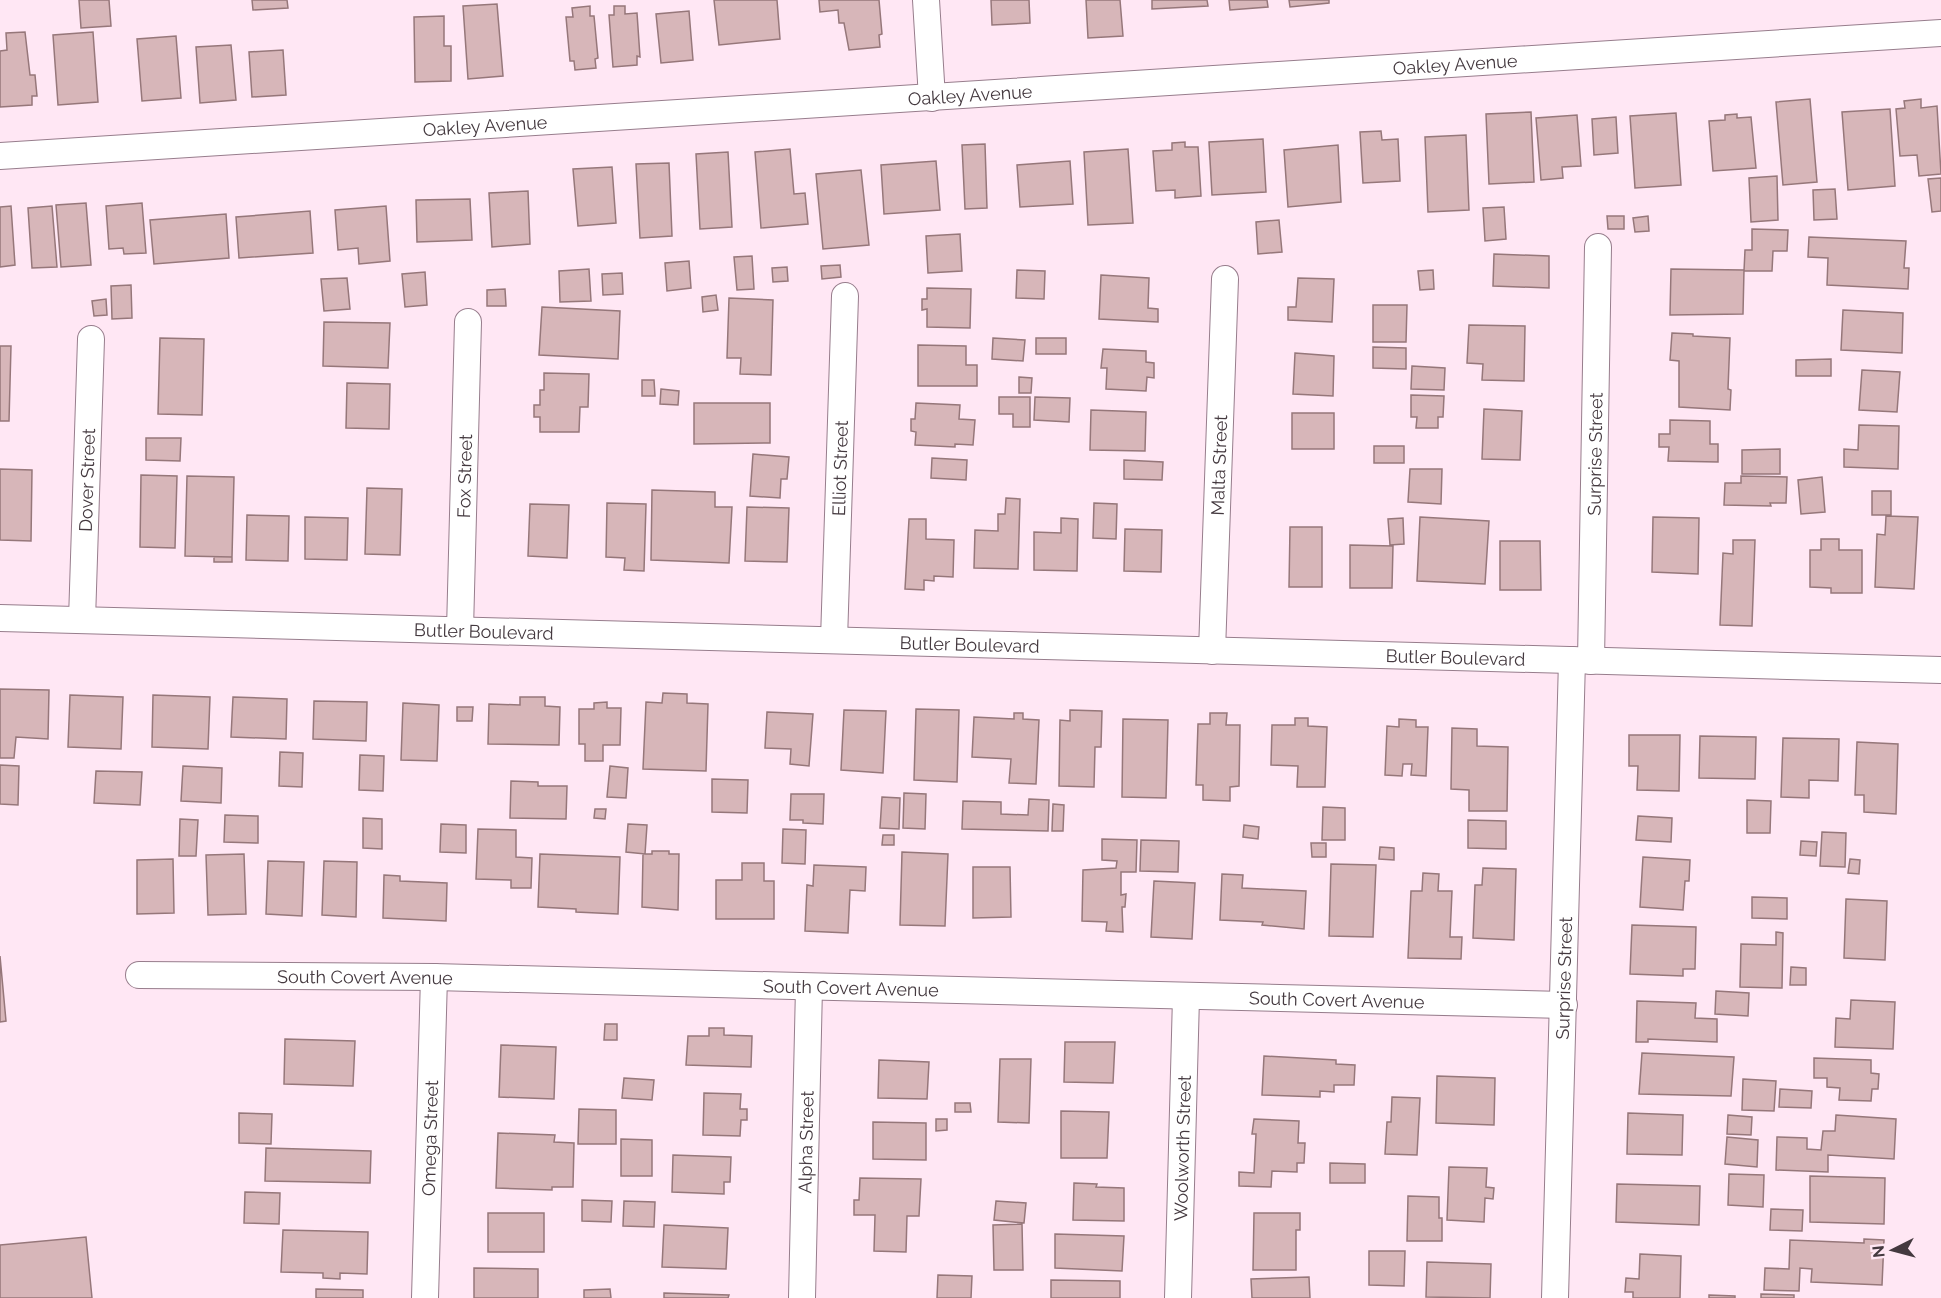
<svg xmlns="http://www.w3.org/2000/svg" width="1941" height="1298" font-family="Raleway,sans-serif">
  <rect width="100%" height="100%" fill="#ffe7f4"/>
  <path fill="#d7b6b9" stroke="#96777a" stroke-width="1.5" d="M79,0H109L111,26L81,28Z
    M252,0H287L288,8L253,10Z
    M714,0H777L780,39L719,45Z
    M819,0H879L882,34L879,35L880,47L849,50L844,23H839L838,10L820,12Z
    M991,0H1029L1030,23L992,25Z
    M1086,0H1120L1123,36L1088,38Z
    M1152,0H1207L1208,6L1152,9Z
    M1229,0H1267L1268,7L1230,10Z
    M1289,0H1329V3L1290,7Z
    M497,4L503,76L468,79L463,6Z
    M590,6V16H594L598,58L595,59L596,68L575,70L574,61H570L566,17H573L572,8Z
    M614,6H625V14L637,13L640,57L637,56V65L613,67L609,15H614Z
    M689,11L693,60L661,63L656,14Z
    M444,16V46H451V81L415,82L414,17Z
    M25,32L30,75H35L37,96H32V105L0,107V51L7,50L6,33Z
    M93,32L98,102L58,105L53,35Z
    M176,36L181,98L142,101L137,39Z
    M231,45L236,100L200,103L196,47Z
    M283,50L286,95L252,97L249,52Z
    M1810,99L1817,182L1783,185L1776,102Z
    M1921,99V108L1937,106L1941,174L1919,176L1917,155L1900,156L1896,109L1905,108L1904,101Z
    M1890,109L1895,186L1848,190L1842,112Z
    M1531,112L1534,182L1489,184L1486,114Z
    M1676,113L1681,185L1635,188L1630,116Z
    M1737,114V118L1751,117L1756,168L1713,171L1709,121L1725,120V115Z
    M1577,115L1581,166L1562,167L1563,178L1541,180L1536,118Z
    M1616,117L1618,153L1594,155L1592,119Z
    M1381,131L1382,140L1398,139L1400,181L1363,183L1360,132Z
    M1466,135L1469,210L1428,212L1425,137Z
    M1263,139L1266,192L1212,195L1209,142Z
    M1185,142V147H1198L1201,196L1175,198V190L1156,191L1153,151L1172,150V143Z
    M985,144L987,208L965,209L962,145Z
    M1338,145L1341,202L1288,207L1284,150Z
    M790,149L794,194L805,193L808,224L761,228L755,152Z
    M1128,149L1133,223L1088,225L1084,152Z
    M728,152L732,227L700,229L696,154Z
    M936,161L940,210L884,214L881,165Z
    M1070,161L1073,204L1020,207L1017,165Z
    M669,163L672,236L640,238L636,164Z
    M612,167L616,223L578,226L573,169Z
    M861,170L869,245L823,249L816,174Z
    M1777,176L1778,220L1751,222L1749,178Z
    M1941,178V211L1932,212L1928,179Z
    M1835,189L1837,219L1814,220L1813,190Z
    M528,191L530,244L492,247L489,193Z
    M470,199L472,240L417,242L416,200Z
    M86,203L91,265L61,267L56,205Z
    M142,203L146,253L124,254L123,248L109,249L106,206Z
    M11,206L15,265L0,267V207Z
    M52,206L57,267L32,268L28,208Z
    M386,206L390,261L359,264L358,248L338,250L335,210Z
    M1504,207L1506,239L1485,241L1483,208Z
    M310,211L313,253L239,258L236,217Z
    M226,214L229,258L154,264L150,220Z
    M1607,216H1624V229H1608Z
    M1648,216L1649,231L1635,232L1633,218Z
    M1279,220L1282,252L1258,254L1256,222Z
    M1752,229L1788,230L1787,251H1773L1772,271H1744L1745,250H1752Z
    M960,234L962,271L928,273L926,236Z
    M1809,237L1906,241L1904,268H1909L1908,289L1827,285L1828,258L1808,257Z
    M1494,254L1549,256V288L1493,286Z
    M752,256L754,289L737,290L734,257Z
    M689,261L691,288L667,291L665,263Z
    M840,265L841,277L822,279L821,266Z
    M787,267L788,281L773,282L772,268Z
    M589,269L591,301L560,302L559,271Z
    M1671,269L1744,270L1743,314L1670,315Z
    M1017,270L1045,271L1044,299L1016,298Z
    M1433,270L1434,289L1420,290L1418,271Z
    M425,272L427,305L405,307L402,274Z
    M622,273L623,294L603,295L602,274Z
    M1101,275L1149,278L1148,308L1158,309V322L1099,319Z
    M347,278L350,309L324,311L321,279Z
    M1298,278L1334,279L1332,322L1288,320V307H1296Z
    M131,285L132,318L112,319L111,286Z
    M927,288L971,289L970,328L927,327V309L922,310V299H927Z
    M505,289L506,306H487V290Z
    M716,295L718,310L703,312L702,297Z
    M729,298L773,300L771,375L740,374L741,358H727Z
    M106,299L107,315L94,316L92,301Z
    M1373,305H1407L1406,342H1373Z
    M542,307L620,311L618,359L539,355Z
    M1843,310L1903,313L1902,353L1841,350Z
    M324,322L390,323L388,368L323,366Z
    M1469,325L1525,326L1524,381L1482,380L1483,364L1467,363Z
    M1672,333L1693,334V336L1730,338L1728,389L1731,390L1730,410L1679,407V361L1670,360Z
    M160,338L204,339L202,415L158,414Z
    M993,338L1025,340L1023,361L992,359Z
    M1036,338H1066V354H1036Z
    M918,345L966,346V365H977V386H918Z
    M0,346H11L9,421H0Z
    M1373,347L1406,348V369L1373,368Z
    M1103,349L1146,351V362L1154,363V378L1147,377L1146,391L1106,389L1107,368H1101Z
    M1295,353L1334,356L1333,396L1293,394Z
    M1831,359V376H1796V360Z
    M1412,366L1445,368L1444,390L1411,389Z
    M1862,370L1900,372L1897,412L1859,410Z
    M544,373L589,374L588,407H580L579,432H540V417H534V405H540V390H544Z
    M1019,377L1032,378L1031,393H1019Z
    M642,380H654L655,396H642Z
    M347,383L390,384L389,429L346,428Z
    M661,389L679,391L678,405L660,404Z
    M1411,395L1444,396L1443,417H1438V428H1416L1417,417H1411Z
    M999,397H1030V427H1013V414H999Z
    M1035,397L1070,398L1069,422L1034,420Z
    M694,403H770V443L694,444Z
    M916,403L960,405L959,419L975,420L973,445L955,444V447L915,445L916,432L911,431V419H915Z
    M1484,409L1522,411L1520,460L1482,459Z
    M1091,410L1146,412L1145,451L1090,450Z
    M1292,413H1334V449H1292Z
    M1670,420L1710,421V444H1718V462L1668,461L1669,447H1659V434H1670Z
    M1859,425L1899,426L1898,469L1844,467V449L1858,450Z
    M146,438H181L180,461L146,460Z
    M1374,446H1404V463H1374Z
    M1780,449V474H1742V450Z
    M753,454L789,457L787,479H781L780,498L750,496Z
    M932,458L967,460L966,480L931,478Z
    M1124,460L1163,462L1162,480L1124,479Z
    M0,469L32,470L31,541L0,540Z
    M1410,469H1442L1441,504L1408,502Z
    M141,475L177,476L175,548L140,547Z
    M187,476L234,477L232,557L185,556Z
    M1741,476L1787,477L1786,503H1770L1771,506L1724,505L1725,483H1741Z
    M1822,477L1825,512L1801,514L1798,480Z
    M367,488L402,489L400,555L365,554Z
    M652,490L715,492V507H732L729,563L651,560Z
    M1872,491H1891V515H1872Z
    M1006,498L1020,499L1018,569L974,568L975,530L998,531V514H1005Z
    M607,503L646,504L644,571L624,570L625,558L606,557Z
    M1094,503L1117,504L1116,539L1093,538Z
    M530,504L569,505L567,558L528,556Z
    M747,507L789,508L787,562L745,561Z
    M247,515L289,516L288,561L246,560Z
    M1886,516L1918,517L1914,589L1875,587L1877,534L1885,535Z
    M305,517L348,518L347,560L305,559Z
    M1420,517L1489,521L1485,584L1417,581Z
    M1653,517L1699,518L1698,574L1652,572Z
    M1061,518L1078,519L1077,571L1034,570V532L1061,533Z
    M1403,518L1404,544L1390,545L1388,519Z
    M909,519H926V539L954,540L953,577L934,576V581L924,580V590L905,589Z
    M1290,527H1322V587H1289Z
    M1125,529L1162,530L1161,572L1124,571Z
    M1821,539H1839V550H1862V593H1831V588L1810,587V550H1821Z
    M1733,540H1755L1752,626L1720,625L1723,553L1733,554Z
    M1500,541H1540L1541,590H1500Z
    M1350,545L1393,546L1392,588H1350Z
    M214,557H232V562H214Z
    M0,689L49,690L48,739L16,737L14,758H0Z
    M663,693L687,694V703L708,704L706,771L643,769L646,702L662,703Z
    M70,695L123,697L121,749L68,747Z
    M153,695L210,697L208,749L152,747Z
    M233,697L287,699L286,739L231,737Z
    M520,697H545V706L560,707L559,745L488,744L489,704L520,705Z
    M314,701L367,702L366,741L313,739Z
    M607,702V708H621L620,745H603V761H585V744H579V709H594V703Z
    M403,703L439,705L437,761L401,760Z
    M457,707H473L472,721H457Z
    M916,709L959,710L957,782L914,780Z
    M844,710L886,711L883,773L841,770Z
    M1070,710L1102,711L1101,747H1095L1094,787L1059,786L1060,720L1070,721Z
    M767,712L813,714L809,766L790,764L791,749L765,748Z
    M1014,713H1023V719L1039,720L1036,784L1009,783L1011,759L972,757L974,717L1014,719Z
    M1210,713H1227L1226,725H1240L1239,786L1230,787V801L1203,800V785H1196L1198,724H1210Z
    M1295,718H1308V726L1327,727L1325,787H1297L1298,766L1271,765L1272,725H1295Z
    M1123,719L1168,720L1166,798L1122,797Z
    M1399,719L1416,720V727H1428L1426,776L1411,775L1412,764H1403L1402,776L1385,775L1387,726L1399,727Z
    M1452,728L1477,729V746L1508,747L1507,811H1469V790L1451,789Z
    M1629,735H1680L1679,791L1637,790L1638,766H1629Z
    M1700,736L1756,737L1755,779L1699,778Z
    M1783,738L1839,739L1838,781L1809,780V798L1781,797Z
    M1857,742L1898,744L1896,814L1864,812V795H1855Z
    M280,752L303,753L302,787L279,786Z
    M360,755L384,756L383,791L359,790Z
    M0,765L19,766L18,805L0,804Z
    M183,766L222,768L221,803L181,801Z
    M610,766L628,768L626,798L607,797Z
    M96,771L142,772L140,805L94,803Z
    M712,779L748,780L747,813L712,812Z
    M511,781L538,782V786H567L566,819L510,818Z
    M904,793L926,794L925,829L903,828Z
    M791,794H824L823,824L803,823V820H790Z
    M882,797L900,798L899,829L880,828Z
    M1029,799L1049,800L1048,831L962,829L963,801L1001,802V814L1028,815Z
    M1747,800L1771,801L1770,833H1747Z
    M1053,804L1064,805L1063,831H1052Z
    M1323,807L1345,808V840H1322Z
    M595,809H606L605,819L594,818Z
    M225,815L258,816V843L224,842Z
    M1638,816L1672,818L1671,842L1636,840Z
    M363,818L382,819V849L363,848Z
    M180,819L198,820L196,856H179Z
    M1468,820L1506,821V849L1468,848Z
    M441,824L466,825V853L440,852Z
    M628,824L647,825L645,854L626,852Z
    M1244,825L1259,827L1258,839L1243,837Z
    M478,829L516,830V857L532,858L531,888H511V880L476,879Z
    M783,829L806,830L805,864L782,863Z
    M1822,832L1846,833L1845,867L1820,866Z
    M883,835H894V845H882Z
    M1102,839L1137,840L1136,872H1121V895L1126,894L1125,907H1122L1123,932L1106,931L1107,922L1082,921L1083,870L1116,868L1117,861L1102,860Z
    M1141,840L1179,841L1178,872L1140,871Z
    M1801,841L1817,842L1816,856L1800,855Z
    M1311,843H1326V857H1312Z
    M1380,847L1394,848V860L1379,859Z
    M652,851H669V854H679L678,910L642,907L643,854H652Z
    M902,852L948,854L945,926L900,925Z
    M244,854L246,914L208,915L206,855Z
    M540,854L620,857L618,914L576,912V909L538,907Z
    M1643,857L1690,860L1689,881H1685L1683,910L1640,907Z
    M173,859L174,913L137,914V860Z
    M1850,859L1860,860L1859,874L1848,873Z
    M268,861L304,862L302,916L266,914Z
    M324,861L357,862L356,917L322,915Z
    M742,863H764V881H774V919H716V880H742Z
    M1331,864L1376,865L1373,937L1329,936Z
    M814,865L866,867L865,891L850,890L848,933L805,931L807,885L813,886Z
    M973,867H1010L1011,917L973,918Z
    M1483,868L1516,869L1514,940L1473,938L1475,885H1482Z
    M1423,873L1439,874L1438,891H1452L1450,937H1462L1461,959L1408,958L1411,891H1422Z
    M1222,874L1243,875L1242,888L1306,891L1304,929L1262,925L1263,922L1220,920Z
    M384,875L400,876V881L447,883L446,921L383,918Z
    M1154,881L1195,883L1192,939L1151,937Z
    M1752,897L1787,898V919L1752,918Z
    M1846,899L1887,901L1885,960L1844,958Z
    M1632,925L1696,927L1695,969H1683V976L1630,974Z
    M1776,932L1783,933L1782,988L1740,987L1741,944L1776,945Z
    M0,956L6,1021L0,1022Z
    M1791,967L1806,968V985H1790Z
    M1716,991L1749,993L1748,1016L1715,1014Z
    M1851,1000L1895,1002L1893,1049L1835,1047L1836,1018L1850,1019Z
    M1637,1001L1696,1003L1695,1018L1717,1019V1042L1648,1039V1042H1636Z
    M605,1024H617V1040H604Z
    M709,1028H724V1035L752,1036L751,1067L686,1065L688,1036H709Z
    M285,1039L355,1041L353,1086L284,1084Z
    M1065,1042H1115L1113,1083L1064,1082Z
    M501,1045L556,1047L554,1099L499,1097Z
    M1642,1053L1734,1057L1731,1096L1639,1094Z
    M1264,1056L1336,1060V1064L1355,1065L1354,1085H1334V1092L1320,1091V1097L1262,1095Z
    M1814,1058L1871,1060V1073L1879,1074L1878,1089H1872L1871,1101L1839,1100L1840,1088L1827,1087V1078H1814Z
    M1000,1059H1031L1029,1123L998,1122Z
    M879,1060L929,1062L927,1099L878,1098Z
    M1437,1076L1495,1078L1494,1125L1436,1123Z
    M624,1078L654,1080L652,1100L622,1098Z
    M1743,1079L1776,1081L1774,1111L1742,1110Z
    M1780,1089L1812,1091L1811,1108L1779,1107Z
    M704,1093L741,1094L740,1109H747V1120H741L740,1136L703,1135Z
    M1392,1097L1420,1098L1417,1155L1385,1154L1387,1122H1391Z
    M955,1103H970L971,1112H955Z
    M579,1109L616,1110V1144H578Z
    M1061,1111L1109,1112L1107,1158H1061Z
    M239,1113L272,1114L271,1144L239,1143Z
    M1628,1113L1683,1115L1682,1155L1627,1154Z
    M1728,1115L1752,1117L1751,1135L1727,1134Z
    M1836,1115L1896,1119L1894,1159L1828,1155V1172L1776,1170L1777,1137L1807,1138V1149L1821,1150L1823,1131H1835Z
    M936,1119H947V1130L936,1131Z
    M1254,1119L1299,1121L1298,1143H1305L1304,1163H1297V1172L1272,1171L1271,1187L1239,1186V1172L1254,1173L1256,1134H1252Z
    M873,1122L926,1123V1160L873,1159Z
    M498,1133L555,1135L554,1142L574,1143L573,1187H552V1190L496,1188Z
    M1727,1137L1758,1140L1757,1167L1725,1164Z
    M621,1139L652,1140V1176H621Z
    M266,1148L371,1151L370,1183L265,1181Z
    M673,1155L731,1157L730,1182H724V1194L672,1192Z
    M1330,1163L1365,1164V1183H1330Z
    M1449,1167L1487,1168L1486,1187L1494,1188L1493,1199L1485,1198L1484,1222L1447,1220Z
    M1729,1174L1764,1175L1763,1207L1728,1205Z
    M1810,1176L1885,1178L1884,1224L1810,1222Z
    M860,1178L921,1179L919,1216H907L906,1252L874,1251L875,1215H854V1200H859Z
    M1074,1183L1097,1184L1096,1187L1124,1188V1221L1073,1220Z
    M1617,1184L1700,1186L1699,1225L1616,1222Z
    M245,1192L280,1193L279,1224L244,1223Z
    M1408,1196L1439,1197V1218H1442V1241H1407Z
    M582,1200L612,1201L611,1222L582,1221Z
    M624,1201L655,1202L654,1227L623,1226Z
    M996,1201L1026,1203L1024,1223L994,1220Z
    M1771,1209L1803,1210L1802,1231L1770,1230Z
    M488,1213H544V1252H488Z
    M1254,1213H1300V1230H1296V1270H1253Z
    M1022,1224L1023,1270H994L993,1225Z
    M664,1225L728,1228L726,1269L662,1267Z
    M283,1230L368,1232L367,1274L340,1273V1279L323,1278V1273L281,1272Z
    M1055,1234L1124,1236L1122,1271L1055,1268Z
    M86,1237L92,1298H0V1245Z
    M1864,1239L1884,1240L1882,1285L1811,1282L1812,1269L1800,1268L1799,1291L1764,1290L1765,1268L1789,1269L1790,1240L1864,1243Z
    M1369,1251H1405L1404,1286L1369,1285Z
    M1640,1254L1681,1256L1680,1298H1633V1292H1625L1626,1278L1639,1279Z
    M1427,1262L1491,1264L1490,1298L1426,1297Z
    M474,1268L538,1269V1298H474Z
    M938,1275L972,1276L971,1298H937Z
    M1309,1277L1310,1298H1252L1251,1279Z
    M1051,1280L1120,1281V1298H1051Z
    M316,1289L363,1290V1298H316Z
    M610,1289L611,1298H584V1290Z
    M664,1293L729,1295L728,1298H664Z
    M1761,1294L1794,1295V1298H1761Z
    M1709,1295L1735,1296V1298H1709Z"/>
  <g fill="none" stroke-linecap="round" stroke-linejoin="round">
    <defs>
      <g id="street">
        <path d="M926,0L932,98"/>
        <path id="s1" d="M0,156L1941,33"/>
        <path id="s2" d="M0,618L1941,670"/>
        <path id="s3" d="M82,620L91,339"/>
        <path id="s4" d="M460,630L468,322"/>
        <path id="s5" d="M834,640L845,296"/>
        <path id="s6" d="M1212,651L1225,279"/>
        <path id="s7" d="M1591,661L1598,247"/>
        <path id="s8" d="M139,975L434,977L1564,1005"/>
        <path id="s9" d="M425,1298L434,977"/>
        <path id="s10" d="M802,1298L809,987"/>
        <path id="s11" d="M1178,1298L1186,997"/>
        <path id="s12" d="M1555,1298L1572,660"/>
      </g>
    </defs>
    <use href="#street" stroke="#977d8c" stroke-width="28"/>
    <use href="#street" stroke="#fff" stroke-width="26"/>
  </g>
  <g text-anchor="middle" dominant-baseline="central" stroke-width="6" stroke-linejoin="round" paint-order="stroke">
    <g font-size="18" fill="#44393f" stroke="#ffe7f4">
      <text stroke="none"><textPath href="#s1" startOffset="1458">Oakley Avenue</textPath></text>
      <text stroke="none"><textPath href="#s1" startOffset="972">Oakley Avenue</textPath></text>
      <text stroke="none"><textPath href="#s1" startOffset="486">Oakley Avenue</textPath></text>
      <text stroke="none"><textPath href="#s7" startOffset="207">Surprise Street</textPath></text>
      <text stroke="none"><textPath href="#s6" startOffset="186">Malta Street</textPath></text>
      <text stroke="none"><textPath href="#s5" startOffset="172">Elliot Street</textPath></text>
      <text stroke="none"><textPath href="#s4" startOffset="154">Fox Street</textPath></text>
      <text stroke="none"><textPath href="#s3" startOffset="140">Dover Street</textPath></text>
      <text stroke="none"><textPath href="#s2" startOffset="484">Butler Boulevard</textPath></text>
      <text stroke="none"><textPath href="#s2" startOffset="970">Butler Boulevard</textPath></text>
      <text stroke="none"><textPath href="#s2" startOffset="1456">Butler Boulevard</textPath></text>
      <text stroke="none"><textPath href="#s8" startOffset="226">South Covert Avenue</textPath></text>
      <text stroke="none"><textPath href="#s12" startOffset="320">Surprise Street</textPath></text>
      <text stroke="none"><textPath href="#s8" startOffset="712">South Covert Avenue</textPath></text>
      <text stroke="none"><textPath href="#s8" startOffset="1198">South Covert Avenue</textPath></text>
      <text stroke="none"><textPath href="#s9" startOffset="160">Omega Street</textPath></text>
      <text stroke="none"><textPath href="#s10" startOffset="156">Alpha Street</textPath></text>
      <text stroke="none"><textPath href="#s11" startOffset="150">Woolworth Street</textPath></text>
    </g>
  </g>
  <g transform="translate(1893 1250) rotate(264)" stroke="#ffe7f4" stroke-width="4.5" paint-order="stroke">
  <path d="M0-4.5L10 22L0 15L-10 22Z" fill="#44393f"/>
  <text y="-9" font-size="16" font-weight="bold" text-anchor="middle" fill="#44393f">N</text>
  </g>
</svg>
